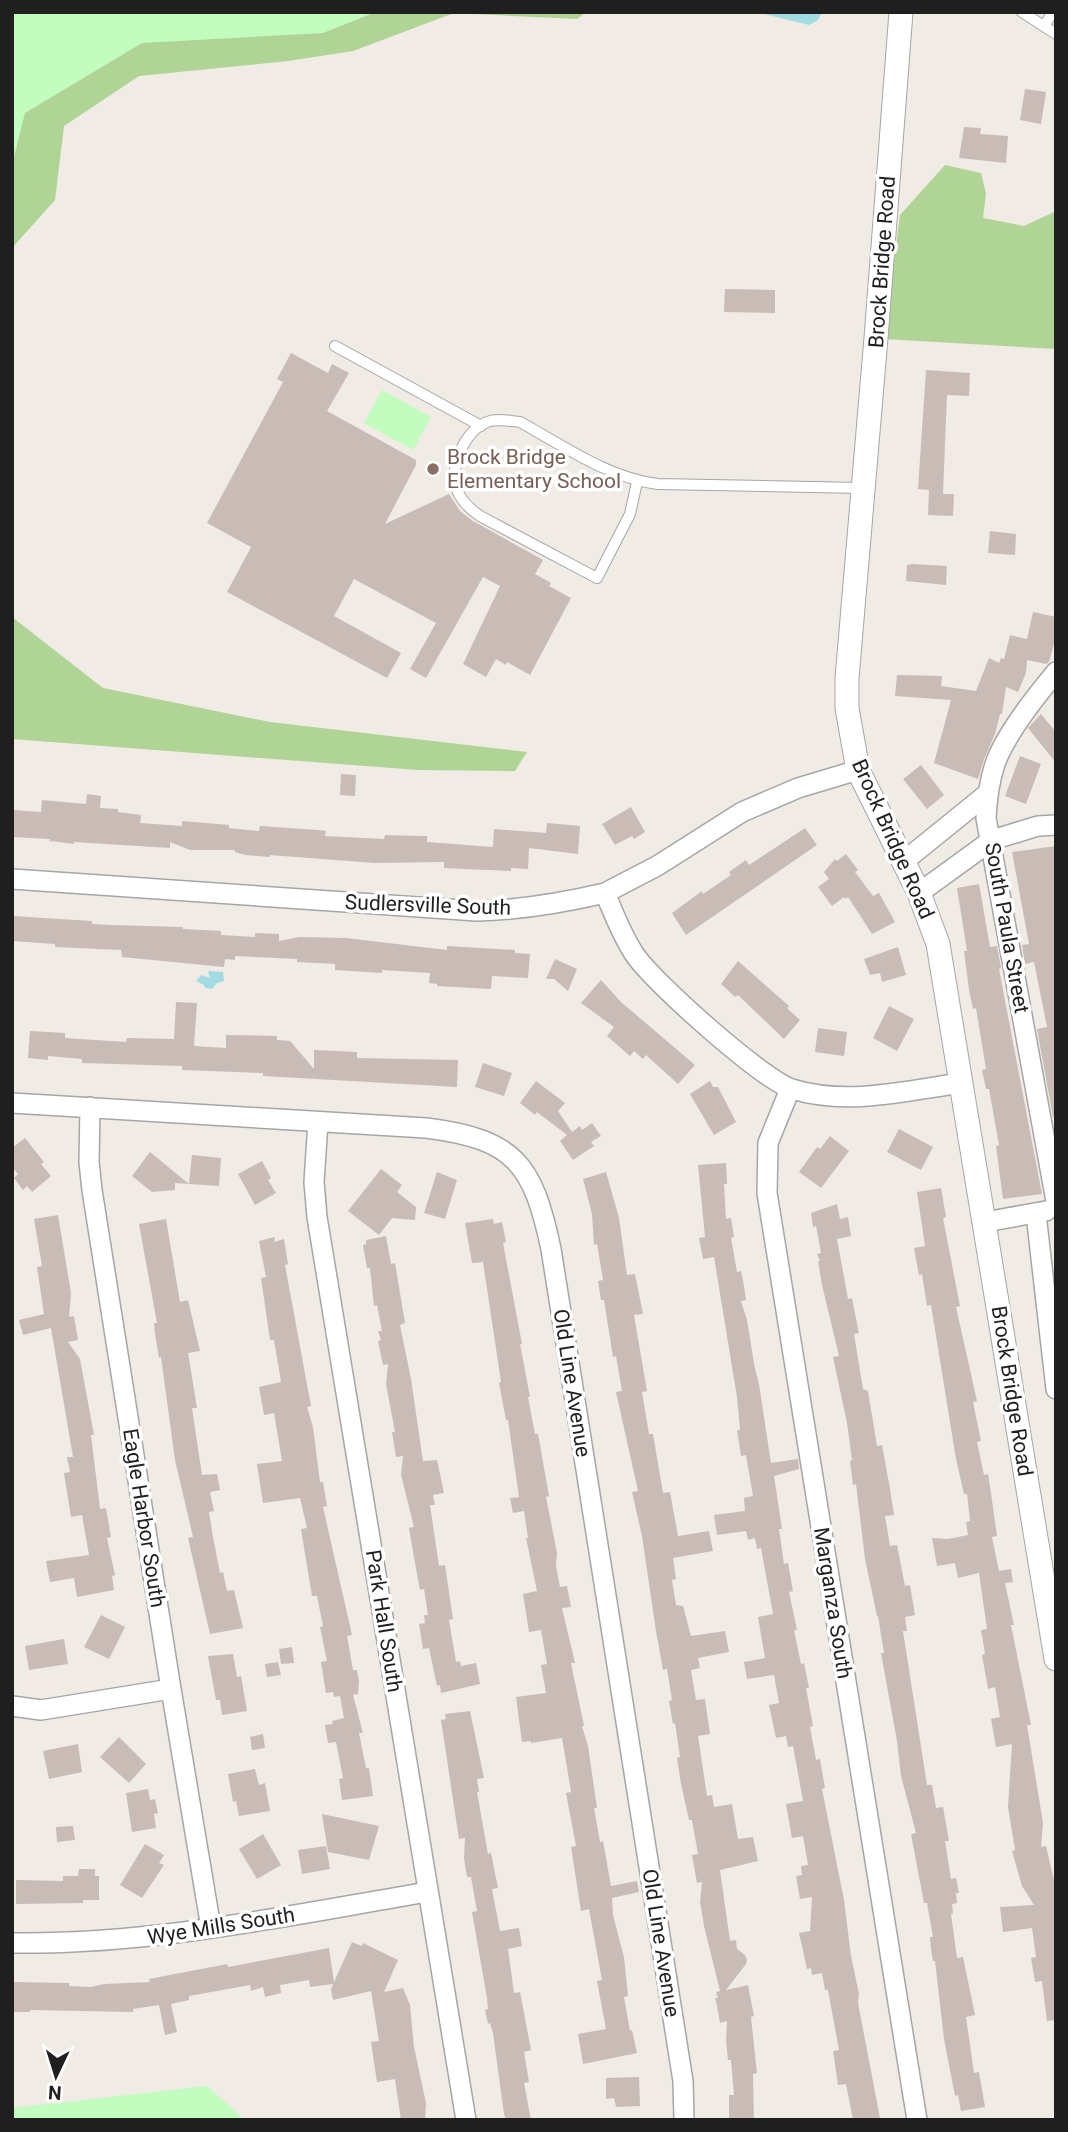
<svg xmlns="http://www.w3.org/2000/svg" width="1068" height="2132" font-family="Roboto,sans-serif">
  <rect width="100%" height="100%" fill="#f0ebe4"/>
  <path fill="#b0d396" d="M12,12H586L577,19L454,13L353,51L288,61L139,76L64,126L55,200L12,248Z
    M945,165L981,173L986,194L983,218L1024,226L1056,211V349L884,339L900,215Z
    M12,617L103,688L270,722L527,752L515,771L418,770L12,739Z"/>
  <path fill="#c2fdbf" d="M12,12H376L323,33L142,43L25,113L12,165Z
    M382,390L431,417L413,450L364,423Z
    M207,2086L245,2120H12V2108Z"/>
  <path fill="#a2dbe1" d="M756,12H822L818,20L809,25Z
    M208,971L223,972L224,981L217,983L212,989L205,988L204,985L196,981L201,975L210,978Z"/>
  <path fill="#c9bcb7" d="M1025,89L1046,92L1041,124L1020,120Z
    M964,127L981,128L980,134L1008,136L1006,163L959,158Z
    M725,289L775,290V313L724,312Z
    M291,353L328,373L332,364L349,373L327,411L416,460V465L385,524L449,494L460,511L473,521L543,560L535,574L551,583L549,586L571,598L530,675L507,662L506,665L496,659L486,677L463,664L500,586L483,577L426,678L410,669L436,623L354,579L334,616L401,653L387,678L227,592L251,547L207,523L283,382L277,379Z
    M926,370L970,373L969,396L947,395L943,494H954L953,516L928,515L929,490L918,489Z
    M990,531L1016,534L1015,555L988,553Z
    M912,564L947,566L946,585L906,581L907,565Z
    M1033,612L1056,617V636L1049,662L1046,664L1027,660L1026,673L1018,692L1006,687L1002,714H1000L995,734L984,759L978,779L934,763L951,700L895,696L897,675L942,676L941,686L976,691L989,658L999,663L1001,658L1004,659L1010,635L1027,639Z
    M1041,714L1056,732V763L1028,728Z
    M1020,756L1041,764L1026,804L1005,796Z
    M921,765L944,795L927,809L903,779Z
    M341,774L356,775L355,796L340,795Z
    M87,794L101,796L100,808L118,809V812L141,815L140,823L182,826V821L229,825V828L259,831L260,826L318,830L326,831L325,836L384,839L385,835L421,836H427V842L493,847L494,829L546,833L547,823L580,826L578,854L529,848L528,869L511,868V871L444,868V862L374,863L270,855V857L245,855L235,852V850H190L170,842V848L74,842V844L59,842L49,841L50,839L12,837V810L41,812L42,800L86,804Z
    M631,807L645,832L634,839L632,836L615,845L602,824Z
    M805,828L817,845L686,935L672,913L702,891L703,894L731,875L729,872L746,860L749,865Z
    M1056,846V1117H1053L1037,1029L1047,1027L1034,962L1025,964L1022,945L1029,944L1012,852Z
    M846,854L858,870L855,872L873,896L879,893L895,922L872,934L848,897L845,899L844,897L832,906L818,887L829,879L824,872L835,859L837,861Z
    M979,884L990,947L997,946L1001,968L999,969L1042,1194L1003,1199L996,1146L999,1145L989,1089H986L982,1070L986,1069L976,1008L973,1009L969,990L964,951H967L957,888Z
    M12,916L92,921V924L111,925L183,927V929L221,931V935L255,937V933L279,934V941L299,937L346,938L447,950V946L515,950V953L530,954L528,978L492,976L491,989L437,986V984L429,983L430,973L382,970V973L335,970V964L297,962V959L235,956V960L225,959L224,967L122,957L121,950L55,947V944L12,941Z
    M898,947L906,975L882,982L880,973L870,975L864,959Z
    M555,959L577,969L568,991L554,979H546Z
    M738,961L789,1006L787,1008L800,1020L784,1039L738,995L735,997L721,984Z
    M601,980L621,1002L695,1065L678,1084L646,1055L643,1059L634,1051L630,1056L607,1036L614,1027L581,1003Z
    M176,1002L197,1003L194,1046L226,1048V1035L277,1036V1040L290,1041L314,1069V1050L357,1052V1058L458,1060L457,1087L263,1076V1073L182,1070V1066L82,1063V1059L48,1056V1060L28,1058L30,1031L65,1033V1038L126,1042L127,1038L174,1039Z
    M889,1006L914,1019L897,1051L873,1038Z
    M818,1028L847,1032L844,1056L815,1052Z
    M483,1063L512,1073L504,1096L475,1087Z
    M536,1081L565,1103L558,1111L572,1132L580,1126L582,1130L592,1123L601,1136L591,1142L594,1146L573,1160L560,1141L567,1135L537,1112L535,1115L520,1103Z
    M710,1081L713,1087H718L736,1122L714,1135L690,1094Z
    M899,1129L933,1147L921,1170L887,1152Z
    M830,1136L849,1151L821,1188L799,1172L817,1147L820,1149Z
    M25,1138L44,1162L41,1164L51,1176L32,1192L27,1186L23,1190L14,1178L18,1174L12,1167V1148Z
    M150,1152L189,1184L175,1183V1190L152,1192L132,1176Z
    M192,1155L221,1158L219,1186L189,1184Z
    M262,1161L271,1178L268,1180L276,1193L255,1205L238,1174Z
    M726,1163L727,1184H724L726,1219L731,1218L734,1237L731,1238L737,1272L741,1271L743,1280L746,1300L741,1301L747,1320L755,1369L759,1384L771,1463L798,1459L799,1469L774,1476L782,1529H779L784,1564L788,1563L793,1591L789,1592L797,1630H794L801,1664L804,1663L809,1688H806L813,1726L810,1727L816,1760L820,1759L825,1788L822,1789L844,1900L851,1956L859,1994L858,2003L880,2118L877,2120H853L846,2084L838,2085L833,2051L839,2050L828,1990H825L822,1973L812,1975L811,1968L807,1969L799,1933L810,1931L812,1897L800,1899L796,1876L802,1875L801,1866L808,1865L803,1836L792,1838L786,1804L803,1801L793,1746L788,1747L786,1736L776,1738L769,1705L779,1703L774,1675L747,1679L744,1662L765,1658L758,1617L773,1614L761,1548L757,1549L755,1538L748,1540L746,1531L717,1535L714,1515L745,1511L744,1498L753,1496L746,1455L741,1456L737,1430H740L737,1397L714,1257L703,1259L699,1238L705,1237L698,1165Z
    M381,1169L402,1185L397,1192L416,1207L415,1220L392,1218L379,1235L348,1211Z
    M437,1172L457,1180L445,1219L424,1213Z
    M606,1172L619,1218L627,1275L635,1274L643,1314L634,1315L647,1391L642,1392L649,1434H653L663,1493L670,1492L678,1536L709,1531L713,1551L673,1558L676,1579L672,1580L676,1605L683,1606L691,1636L725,1631L729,1652L698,1658L700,1668L691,1670L696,1700L705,1699L710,1734L698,1736L707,1796L712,1795L714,1807L732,1804L738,1839L753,1837L758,1861L720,1870L730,1941L736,1940L737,1949L745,1955L747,1960L746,1964L726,1990L748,1985L754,2016L751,2017L757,2073L753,2074L754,2119L729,2120V2095H734L731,2060H728L726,2041L727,2021L720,2023L717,2006L715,1998H718L716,1992L720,1991L704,1926L700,1902L702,1882L697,1883L692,1855L698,1854L692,1820H689L681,1784L677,1758L680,1757L675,1723L673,1724L669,1701L672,1700L667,1669L663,1670L656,1631L642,1536L632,1492L638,1491L616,1392L622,1391L616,1356L613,1357L604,1300H601L598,1281L603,1280L597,1244L594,1245L592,1214L583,1179Z
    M941,1188L946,1217L943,1218L960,1306L956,1307L977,1401L973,1402L981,1441L977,1442L984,1475L988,1474L990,1486L997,1536L992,1537L999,1571L1011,1569L1013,1582L1005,1583L1014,1625H1011L1031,1725H1027L1043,1823L1041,1847L1046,1846L1054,1880L1056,2020L1047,2021L1042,1981L1035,1982L1031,1958L1036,1957L1032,1928L1003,1932L1000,1907L1034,1905L1022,1886L1012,1851L1015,1850L1008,1807L1012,1744L996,1747L991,1719L1000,1717L995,1687L988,1689L982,1655L985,1654L981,1630L987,1629L979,1573L958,1578L955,1563L937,1566L932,1538L948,1539L968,1535L966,1522L970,1521L967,1494H964L956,1459L931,1305L927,1306L922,1274L919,1275L914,1248L925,1246L917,1192Z
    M837,1204L840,1219L848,1217L851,1236L837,1239L848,1299L852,1298L857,1324L859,1333L854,1334L863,1389L868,1391L877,1446L882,1445L890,1489L894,1515L885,1516L890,1546L897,1545L905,1586L910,1585L915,1615L905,1617L907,1631H903L927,1785H932L936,1808L943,1807L949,1841H945L951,1879L956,1878L959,1893H956L957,1903L952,1904L953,1914H951L957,1958L963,1957L975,2015L966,2017L974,2073L979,2072L985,2107L961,2111L958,2095L955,2096L944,2039L935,1961H933L931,1949L930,1937H933L927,1903H924L911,1834L916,1833L901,1776L897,1741L881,1653H884L878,1616H877L865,1559L856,1484L853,1485L850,1461L852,1460L847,1423L833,1357L839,1356L822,1285L818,1261H820L817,1254L821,1253L816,1226L813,1227L811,1213Z
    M58,1215L71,1293L69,1317L74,1316L78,1340L68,1342L80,1359L94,1435H91L100,1509L106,1508L111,1537L107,1538L115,1575L112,1576L114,1590L77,1597L74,1578L50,1582L46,1561L89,1555L82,1515L71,1517L64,1473L70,1472L67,1457H73L51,1328L23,1335L19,1320L44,1314L37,1267L42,1266L34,1219Z
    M166,1219L180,1302L188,1300L200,1351L188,1353L197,1408H192L202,1475L217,1474L220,1490L210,1492L214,1511L209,1512L213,1537L220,1573L223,1572L227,1591L234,1590L243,1628L210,1634L188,1538L193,1537L175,1460L161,1357L159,1358L155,1334L154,1323H157L139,1224Z
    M493,1219L494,1224L502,1222L506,1242L503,1243L522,1344H520L530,1397H528L535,1434H538L549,1496L546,1497L557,1553L556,1566L560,1587L567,1586L571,1607L562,1608L575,1663H571L584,1726H582L588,1746L597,1808H594L600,1842L603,1841L611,1886L637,1881L639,1892L612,1898L613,1915L624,1957L628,1996L624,1997L630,2031L632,2030L637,2053L583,2064L578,2034L606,2029L597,1981L602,1980L589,1909L581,1911L571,1847L576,1846L566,1793L571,1792L562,1738L531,1743V1741L522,1742L516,1697L546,1693L541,1665L547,1664L541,1630L529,1632L523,1594L537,1591L526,1538H528L524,1511L513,1513L510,1498L519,1497L508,1420H506L499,1383L501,1382L483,1262L472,1263L465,1223Z
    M386,1236L391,1264L395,1263L405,1323L400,1325L411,1379L423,1461L437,1460L444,1493L433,1495L435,1505H430L439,1566L445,1565L453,1619L449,1620L456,1662L460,1661L461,1666L476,1663L480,1684L441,1693L440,1685L437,1686L429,1648L423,1649L419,1624L425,1623L424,1615H428L424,1589L420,1590L413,1552L409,1528L414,1527L401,1475L403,1456L396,1457L392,1432H395L386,1384L388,1364L383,1365L378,1341L381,1340L378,1331H382L377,1305L374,1306L370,1268H367L363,1245L366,1244V1240Z
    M275,1237L274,1242L284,1239L288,1264L285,1265L311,1406L307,1407L313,1427L320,1482H323L327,1506L323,1507L352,1635L347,1636L353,1670H357L359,1681L358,1694L353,1695L363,1733H359L366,1768H369L373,1796L342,1800L339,1779L343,1778L336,1742L328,1743L325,1725L333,1724L332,1721L344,1718L340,1696L334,1697L333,1692L326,1693L321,1662L327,1661L320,1627L323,1626L317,1596H312L301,1529L307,1528L300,1498L263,1503L257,1464L282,1461L274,1413L264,1415L259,1387L281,1382L274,1340H270L261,1278L266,1277L259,1241Z
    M101,1615L125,1627L109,1659L84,1647Z
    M64,1639L68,1664L29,1670L25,1646Z
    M292,1647L294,1663L281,1664L279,1649Z
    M233,1654L237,1677L241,1676L247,1711L222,1715L220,1700H216L208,1656Z
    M278,1662L281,1675L267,1677L265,1664Z
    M470,1711L484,1778L477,1779L479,1792H477L488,1854L491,1853L498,1888L492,1889L500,1931L519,1928L522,1946L508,1949L514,1993L520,1992L531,2050L524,2052L529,2082L524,2083L531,2120H506L504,2114L493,2033L490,2023L488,2024L485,2010L488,2009L487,1998L472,1912L477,1911L471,1877H467L464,1858L465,1838L459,1839L441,1720L446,1719L445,1714Z
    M263,1734L265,1748L252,1750L250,1737Z
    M119,1737L146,1764L129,1783L100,1757Z
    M78,1744L82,1772L49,1779L43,1751Z
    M255,1769L259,1785L265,1783L270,1811L239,1816L236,1801L233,1802L228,1774Z
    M148,1789L150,1800L155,1799L158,1813L154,1814L156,1828L132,1832L126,1793Z
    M322,1814L379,1826L369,1860L328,1852Z
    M73,1826L75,1840L57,1842L56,1827Z
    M263,1834L281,1865L257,1879L239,1849Z
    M145,1844L164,1855L159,1863L164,1865L142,1898L120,1885Z
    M326,1846L330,1869L302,1874L298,1850Z
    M79,1869H95V1876H99V1900H83V1903L16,1904V1880L63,1881V1876H78Z
    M352,1942L362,1946L363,1943L398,1960L384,1992L403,1988L410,2005L414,2047L426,2103L425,2120H401L395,2079L377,2082L371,2042L379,2041L371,1991L333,2000L331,1990L333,1984L310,1987L309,1980L280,1985L281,1993L265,1997L263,1987L251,1991L250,1985L189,1996V2000L171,2004L177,2032L165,2035L159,2005L133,2009V2012L30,2010V2012H12V1982L69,1983V1986L91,1987L104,1984L150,1982L149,1979L227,1964L228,1967L329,1948L334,1982Z
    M639,2077L640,2106L616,2107L614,2098L606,2099V2078Z"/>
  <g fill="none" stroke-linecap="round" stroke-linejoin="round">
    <defs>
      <path id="service" d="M1022,12L1056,34
        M1044,26L1053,12
        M335,346L481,426
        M637,482L630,514L597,578L480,516C469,508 460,500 456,487C450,465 465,431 487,422C497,418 509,421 520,422C564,446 608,478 658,484L862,488"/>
      <path id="minor" d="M1056,672C1036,696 1005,735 995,764C989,782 987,800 986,818L1056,1201
        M903,862L987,794
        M12,879L477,911C521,910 562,903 605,893C614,914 622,936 635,955C653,982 763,1080 792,1089C847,1106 906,1091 961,1083
        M605,893L657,866L742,812L798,788L858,770
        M919,893L992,840L1038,826L1056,825
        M790,1089L768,1143L767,1193L917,2120
        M12,1103L426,1128C515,1139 533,1164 551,1249L683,2081L684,2120
        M90,1107L89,1162L92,1190L171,1689L211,1928
        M318,1122L314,1182L317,1217L466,2120
        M1036,1214L1056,1389
        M985,1222L1046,1211
        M12,1706L41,1710L171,1689
        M12,1943C153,1945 290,1915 428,1892"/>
      <path id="tertiary" d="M901,12L876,338L847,678V708L858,770L919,893L938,944L1056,1659"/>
    </defs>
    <use href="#service" stroke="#a6a6a6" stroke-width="12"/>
    <use href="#minor" stroke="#a6a6a6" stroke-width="22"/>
    <use href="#tertiary" stroke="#a6a6a6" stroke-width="25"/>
    <use href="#service" stroke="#fff" stroke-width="10"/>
    <use href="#minor" stroke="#fff" stroke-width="19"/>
    <use href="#tertiary" stroke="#fff" stroke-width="23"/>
  </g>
  <circle fill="#8d6e63" stroke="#fff" stroke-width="2.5" cx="433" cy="469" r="7"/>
  <g text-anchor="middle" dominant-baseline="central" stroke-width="7" stroke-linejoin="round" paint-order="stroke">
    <g font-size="21" fill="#1f1f1f" stroke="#fff">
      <text transform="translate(882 262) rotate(-86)">Brock Bridge Road</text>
      <text transform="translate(893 839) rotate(66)">Brock Bridge Road</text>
      <text transform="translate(428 905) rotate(2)">Sudlersville South</text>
      <text transform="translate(1007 928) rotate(80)">South Paula Street</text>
      <text transform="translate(572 1383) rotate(81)">Old Line Avenue</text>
      <text transform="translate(1012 1391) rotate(81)">Brock Bridge Road</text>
      <text transform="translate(144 1518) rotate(81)">Eagle Harbor South</text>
      <text transform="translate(833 1603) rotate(81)">Marganza South</text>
      <text transform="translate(384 1621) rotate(81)">Park Hall South</text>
      <text transform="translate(221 1926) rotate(-9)">Wye Mills South</text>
      <text transform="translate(661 1943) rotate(81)">Old Line Avenue</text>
    </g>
    <g font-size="21" fill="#785e54" stroke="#fff" text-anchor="start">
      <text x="447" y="457">Brock Bridge<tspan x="447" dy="24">Elementary School</tspan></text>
    </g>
  </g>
  <rect width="1068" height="2132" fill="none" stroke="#1f1f1f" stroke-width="28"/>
  <g transform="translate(56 2076) rotate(184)" stroke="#ffffff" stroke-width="5" paint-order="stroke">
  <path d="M0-5L12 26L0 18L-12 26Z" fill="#1f1f1f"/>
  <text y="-10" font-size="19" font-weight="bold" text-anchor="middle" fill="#1f1f1f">N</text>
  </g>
</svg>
